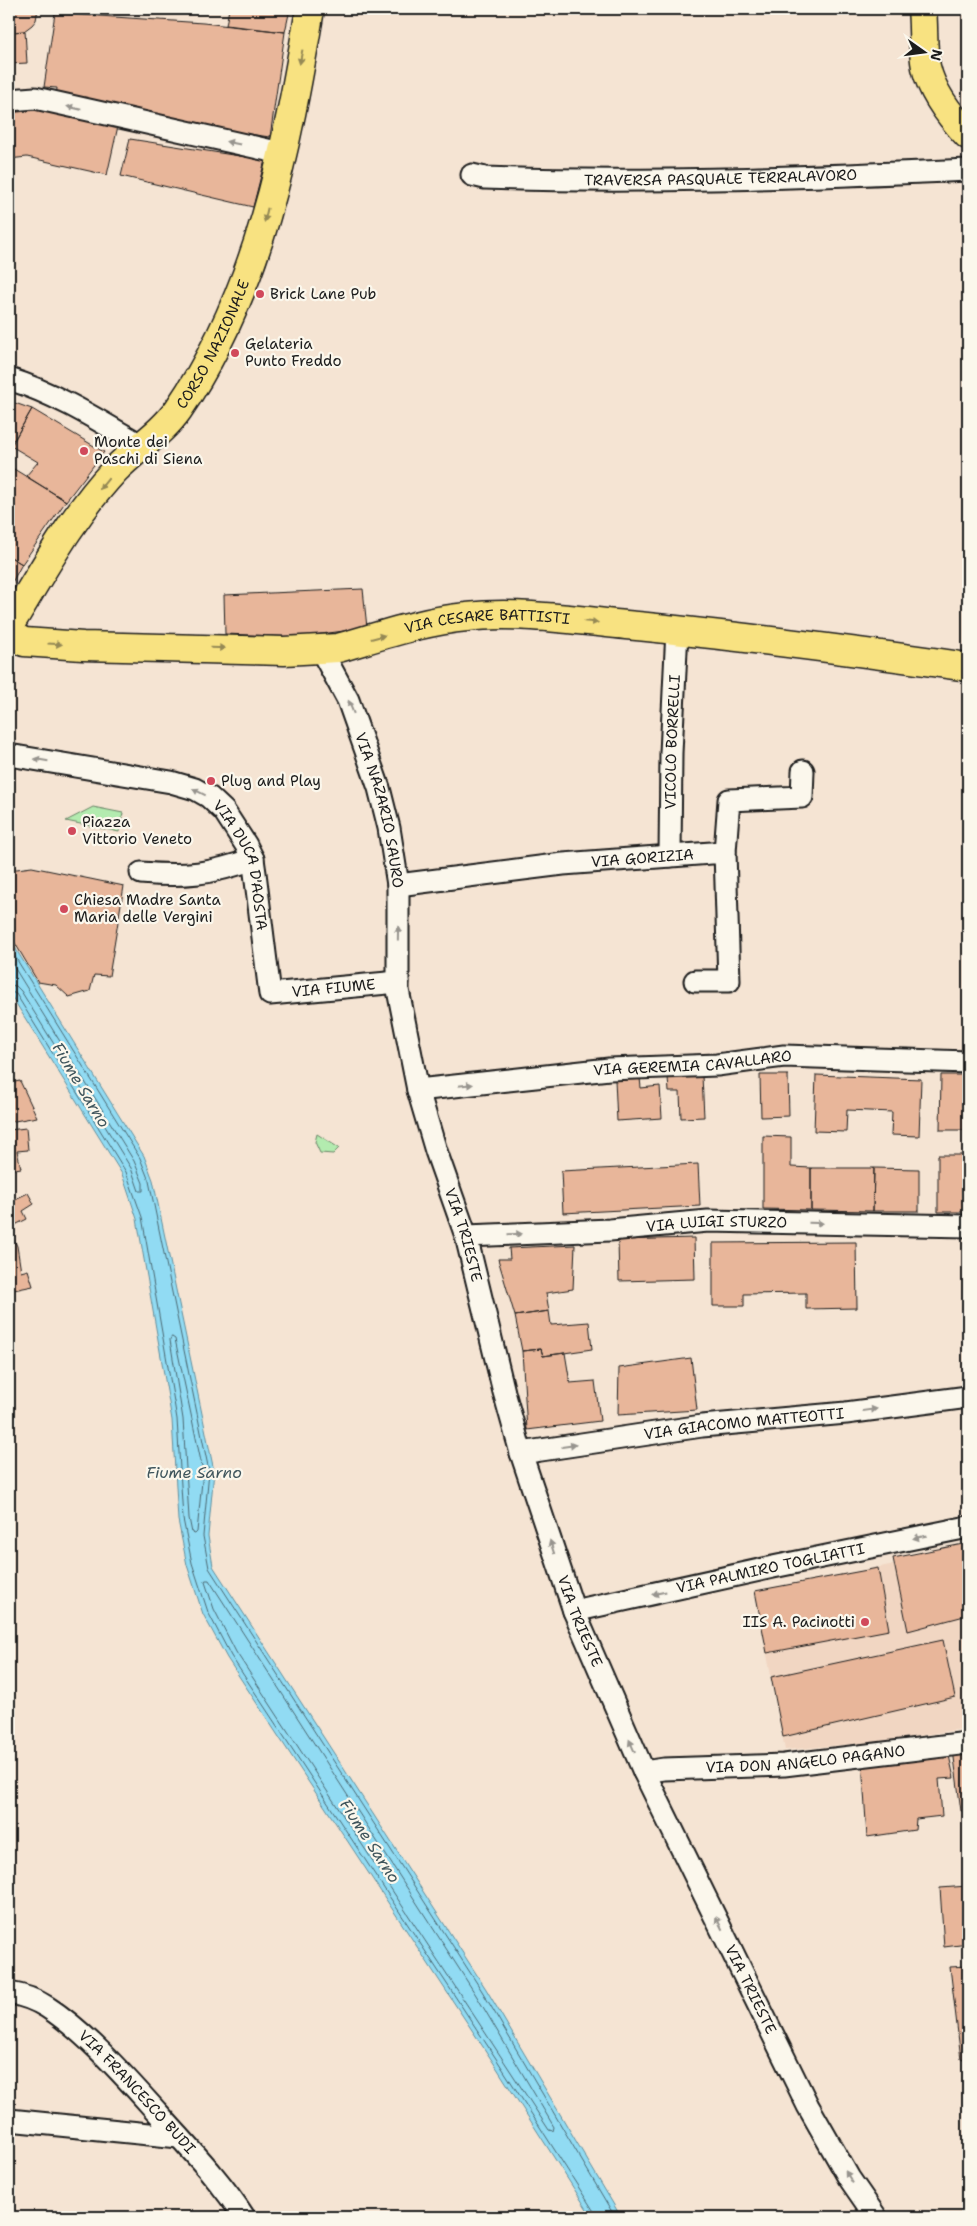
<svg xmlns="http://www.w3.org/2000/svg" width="977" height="2226" font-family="'Shantell Sans',sans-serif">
  <rect width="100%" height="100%" fill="#f5e4d3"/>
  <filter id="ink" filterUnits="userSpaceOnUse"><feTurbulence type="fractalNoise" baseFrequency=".02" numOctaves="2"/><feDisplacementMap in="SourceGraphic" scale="10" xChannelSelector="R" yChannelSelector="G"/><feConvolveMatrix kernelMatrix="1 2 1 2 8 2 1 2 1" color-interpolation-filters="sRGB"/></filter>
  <g filter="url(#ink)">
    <path fill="#f1d6c2" d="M968,1550V1728L886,1741L785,1750L755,1591Z"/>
    <path fill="#b3ebaf" stroke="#688466" d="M93,807L123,813L119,832L66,821Z
      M317,1134L339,1148L333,1154L320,1153L315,1142Z"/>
    <path fill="#91dbf3" stroke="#628f9d" d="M9,938L144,1156L153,1180L214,1471L208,1536L213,1566L486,1989L621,2217H592L493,2062L227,1658L203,1614L187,1565L178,1520L172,1420L137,1219L122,1174L12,997L9,995Z"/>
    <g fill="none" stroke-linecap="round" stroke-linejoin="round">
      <path stroke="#4b6872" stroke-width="1" d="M9,947L140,1158L149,1181L209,1471L203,1536L209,1568L482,1991L615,2217
        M9,959L134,1161L143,1183V1191H139L131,1168L21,991L16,986L9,985
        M9,991L16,994L126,1172L142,1217L177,1419L183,1519L192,1563L208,1612L231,1656L497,2060L595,2213L596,2217
        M172,1337L175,1339L203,1471L197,1532L195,1534L192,1533L189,1518L183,1419L170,1340Z
        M206,1580H209L476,1995L554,2127L553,2131L549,2130L236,1652L214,1609L205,1582Z"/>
    </g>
    <path fill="#e8b69a" stroke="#1c1c1c" d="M9,9H38L36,20L32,25L24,31L14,32L9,29Z
      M229,9H290L285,32L226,25Z
      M55,13L203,23L285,32L270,137L152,121L56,97L57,88L44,87Z
      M25,31L27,63L9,64V32Z
      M36,110L118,126L107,175L27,157L9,159V113Z
      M130,139L265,160L253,207L121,176Z
      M9,401L32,409L14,440L9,439Z
      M32,409L104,452L66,501L26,476L38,462L11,446Z
      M9,466L66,501L22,564L9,556Z
      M9,556L22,564L9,588Z
      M363,589L367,628L298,637L225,634L224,595Z
      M32,867L124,886L109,976L94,975L90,991L69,997L56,985L38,982L9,933V870Z
      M760,1075H788L789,1116L761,1117Z
      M816,1075L921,1079L919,1136L891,1135L892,1112L847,1110L846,1132L814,1131Z
      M941,1075H968V1130H940Z
      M702,1076L704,1117L681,1118L680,1092H669L668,1077Z
      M640,1078L641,1088L660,1086L662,1118L617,1121L615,1080Z
      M20,1081L37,1117L9,1122V1083Z
      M26,1128L28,1150L17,1151L21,1168L9,1170V1130Z
      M763,1136L791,1137V1167L811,1168V1210L763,1209Z
      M938,1155H968V1212H938Z
      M698,1164L700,1206L563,1213L561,1171Z
      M811,1168H874L873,1211L811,1210Z
      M874,1168L919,1169V1211H873Z
      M28,1193L34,1204L23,1211L27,1219L9,1228V1202Z
      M9,1230L17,1246L21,1272L28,1270L33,1286L9,1291Z
      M694,1238L695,1279L619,1281L618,1240Z
      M856,1242L857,1308L806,1309V1293L744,1294V1306H713V1243Z
      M575,1245L573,1289L546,1293L549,1311L515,1316L498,1259H510L509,1248Z
      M549,1311L551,1325L589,1322L592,1349L543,1356L541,1349L522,1351L515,1316Z
      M541,1349L543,1356L565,1353L570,1383L595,1381L600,1421L527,1430L522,1351Z
      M691,1358L697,1410L618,1415L619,1368Z
      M968,1543V1615L908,1631L893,1558Z
      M878,1568L889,1630L767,1653L755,1591Z
      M943,1640L955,1697L783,1737L771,1677Z
      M968,1747V1810L961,1811L953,1750Z
      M948,1751L954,1778L939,1779L942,1816L916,1819L915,1830L867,1837L862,1761Z
      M968,1886V1944L944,1947L940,1888Z
      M968,1966V2058L961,2059L950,1967Z"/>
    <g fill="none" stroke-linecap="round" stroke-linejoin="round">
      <defs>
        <g id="minor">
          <path d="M9,100L35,98L281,153"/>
          <path id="s1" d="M472,175L485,178C646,184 807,177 968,170"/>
          <path d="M9,379C57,394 98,420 142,446"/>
          <path id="s2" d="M321,650L348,700L379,788L389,828L398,885V990L418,1090L436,1151L466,1236L504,1392L521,1453L574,1611L644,1772L808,2106L849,2178L876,2217"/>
          <path id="s3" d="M9,755L171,782L195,789L209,797L224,811L246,845L253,859L255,873L270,994L398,982"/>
          <path d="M725,852L729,800L802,797L803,771"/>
          <path id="s4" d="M670,856L671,753L677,630"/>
          <path d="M141,873C186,877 211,874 253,859"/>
          <path id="s5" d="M398,885L563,864L725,852L729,981H695"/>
          <path id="s6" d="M418,1090L609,1069L717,1065L784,1056L968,1062"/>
          <path id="s7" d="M466,1236L610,1230L708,1221L968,1226"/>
          <path id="s8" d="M521,1453L702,1426L846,1413L968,1397"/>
          <path id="s9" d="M574,1611L773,1567L968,1527"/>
          <path id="s10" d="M644,1772L664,1769L784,1765L968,1743"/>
          <path id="s11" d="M9,1993C22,1995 36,2000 47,2007C86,2032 126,2078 157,2112C187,2146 220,2179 244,2217"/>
          <path d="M9,2120L179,2137"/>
        </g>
        <g id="primary">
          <path d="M922,9C924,27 922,48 926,67C932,93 950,116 968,135"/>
          <path id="s12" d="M9,626C42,572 72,516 115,470C135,449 161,434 178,410C259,292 287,148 310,9"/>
          <path id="s13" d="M9,634L24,642L83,646L284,651L338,648C380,636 423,621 467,617C516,611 576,620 626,625C740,636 854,651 968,667"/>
        </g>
      </defs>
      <use href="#minor" stroke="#1c1c1c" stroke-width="25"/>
      <use href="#primary" stroke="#1c1c1c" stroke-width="31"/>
      <use href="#minor" stroke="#fbf7ec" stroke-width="21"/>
      <use href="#primary" stroke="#f8e281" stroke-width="28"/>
    </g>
    <defs><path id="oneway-solid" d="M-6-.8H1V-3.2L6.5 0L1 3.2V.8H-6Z" transform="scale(1.25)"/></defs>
    <g fill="#958954">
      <use href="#oneway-solid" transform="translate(301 57) rotate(101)"/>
      <use href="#oneway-solid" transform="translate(266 215) rotate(103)"/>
      <use href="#oneway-solid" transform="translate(104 484) rotate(129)"/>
      <use href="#oneway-solid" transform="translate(591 622) rotate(5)"/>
      <use href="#oneway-solid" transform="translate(378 637) rotate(-15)"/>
      <use href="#oneway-solid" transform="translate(55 644) rotate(4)"/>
      <use href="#oneway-solid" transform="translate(218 648) rotate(2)"/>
    </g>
    <g fill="#97948e">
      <use href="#oneway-solid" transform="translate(74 108) rotate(-167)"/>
      <use href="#oneway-solid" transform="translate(233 143) rotate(-168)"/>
      <use href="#oneway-solid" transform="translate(351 707) rotate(-112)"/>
      <use href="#oneway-solid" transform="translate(41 760) rotate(-170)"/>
      <use href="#oneway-solid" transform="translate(199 792) rotate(-153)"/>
      <use href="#oneway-solid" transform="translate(398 933) rotate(-89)"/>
      <use href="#oneway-solid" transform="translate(466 1085) rotate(-6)"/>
      <use href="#oneway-solid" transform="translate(816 1223) rotate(1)"/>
      <use href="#oneway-solid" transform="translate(515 1234) rotate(-2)"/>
      <use href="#oneway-solid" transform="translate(870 1410) rotate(-8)"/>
      <use href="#oneway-solid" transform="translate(569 1446) rotate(-8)"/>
      <use href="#oneway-solid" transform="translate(920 1537) rotate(168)"/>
      <use href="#oneway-solid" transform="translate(552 1547) rotate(-108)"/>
      <use href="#oneway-solid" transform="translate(659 1593) rotate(168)"/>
      <use href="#oneway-solid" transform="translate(632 1746) rotate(-114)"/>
      <use href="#oneway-solid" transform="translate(719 1923) rotate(-117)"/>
      <use href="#oneway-solid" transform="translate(849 2177) rotate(-122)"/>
    </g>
  </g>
  <g fill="#d1495b" stroke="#fbf7ec" stroke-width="2">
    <circle cx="260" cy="294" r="5"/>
    <circle cx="235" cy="353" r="5"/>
    <circle cx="84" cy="451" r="5"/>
    <circle cx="211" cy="781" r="5"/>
    <circle cx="72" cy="831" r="5"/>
    <circle cx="64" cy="909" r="5"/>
    <circle cx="865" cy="1622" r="5"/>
  </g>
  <g text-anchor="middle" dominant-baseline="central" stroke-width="4.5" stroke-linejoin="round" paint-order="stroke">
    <g font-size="15" fill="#1c1c1c" stroke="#fbf7ec">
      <text stroke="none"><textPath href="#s1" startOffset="249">TRAVERSA PASQUALE TERRALAVORO</textPath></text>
      <text stroke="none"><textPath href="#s12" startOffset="351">CORSO NAZIONALE</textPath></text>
      <text stroke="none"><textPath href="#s13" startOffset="484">VIA CESARE BATTISTI</textPath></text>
      <text stroke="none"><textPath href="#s4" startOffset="114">VICOLO BORRELLI</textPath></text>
      <text stroke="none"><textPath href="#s2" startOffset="172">VIA NAZARIO SAURO</textPath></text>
      <text stroke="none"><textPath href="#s5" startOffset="246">VIA GORIZIA</textPath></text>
      <text stroke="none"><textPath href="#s3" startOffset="284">VIA DUCA D'AOSTA</textPath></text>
      <text stroke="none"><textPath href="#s3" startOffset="482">VIA FIUME</textPath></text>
      <text stroke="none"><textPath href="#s6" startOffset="276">VIA GEREMIA CAVALLARO</textPath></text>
      <text stroke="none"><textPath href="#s7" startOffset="251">VIA LUIGI STURZO</textPath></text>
      <text stroke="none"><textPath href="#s2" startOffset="608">VIA TRIESTE</textPath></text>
      <text stroke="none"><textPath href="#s8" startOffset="225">VIA GIACOMO MATTEOTTI</textPath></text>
      <text stroke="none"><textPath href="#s9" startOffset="201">VIA PALMIRO TOGLIATTI</textPath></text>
      <text stroke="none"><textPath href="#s2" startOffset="1012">VIA TRIESTE</textPath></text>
      <text stroke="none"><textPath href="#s10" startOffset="162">VIA DON ANGELO PAGANO</textPath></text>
      <text stroke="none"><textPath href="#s2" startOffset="1418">VIA TRIESTE</textPath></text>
      <text stroke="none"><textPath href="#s11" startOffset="165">VIA FRANCESCO BUDI</textPath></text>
    </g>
    <g font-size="15" fill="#1c1c1c" stroke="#fbf7ec" text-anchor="start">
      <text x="270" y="294">Brick Lane Pub</text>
      <text x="245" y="344">Gelateria<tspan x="245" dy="17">Punto Freddo</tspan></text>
      <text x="94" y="442">Monte dei<tspan x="94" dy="17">Paschi di Siena</tspan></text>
      <text x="221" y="781">Plug and Play</text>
      <text x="82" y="822">Piazza<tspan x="82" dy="17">Vittorio Veneto</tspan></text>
      <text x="74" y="900">Chiesa Madre Santa<tspan x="74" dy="17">Maria delle Vergini</tspan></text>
      <text x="855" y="1622" text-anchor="end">IIS A. Pacinotti</text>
    </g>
    <g font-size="16" font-style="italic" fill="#3f555c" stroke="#fbf7ec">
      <text transform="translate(81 1085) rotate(59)">Fiume Sarno</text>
      <text x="194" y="1472">Fiume Sarno</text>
      <text transform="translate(370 1841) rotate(57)">Fiume Sarno</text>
    </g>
  </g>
  <rect width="977" height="2226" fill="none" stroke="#fbf7ec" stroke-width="30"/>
  <rect x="15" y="15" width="947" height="2196" fill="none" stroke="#1c1c1c" stroke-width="2" filter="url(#ink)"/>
  <g transform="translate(924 52) rotate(104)" stroke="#fbf7ec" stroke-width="4" paint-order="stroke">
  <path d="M0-4L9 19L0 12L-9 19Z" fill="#1c1c1c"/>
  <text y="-8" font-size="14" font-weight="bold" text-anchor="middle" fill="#1c1c1c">N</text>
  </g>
</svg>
